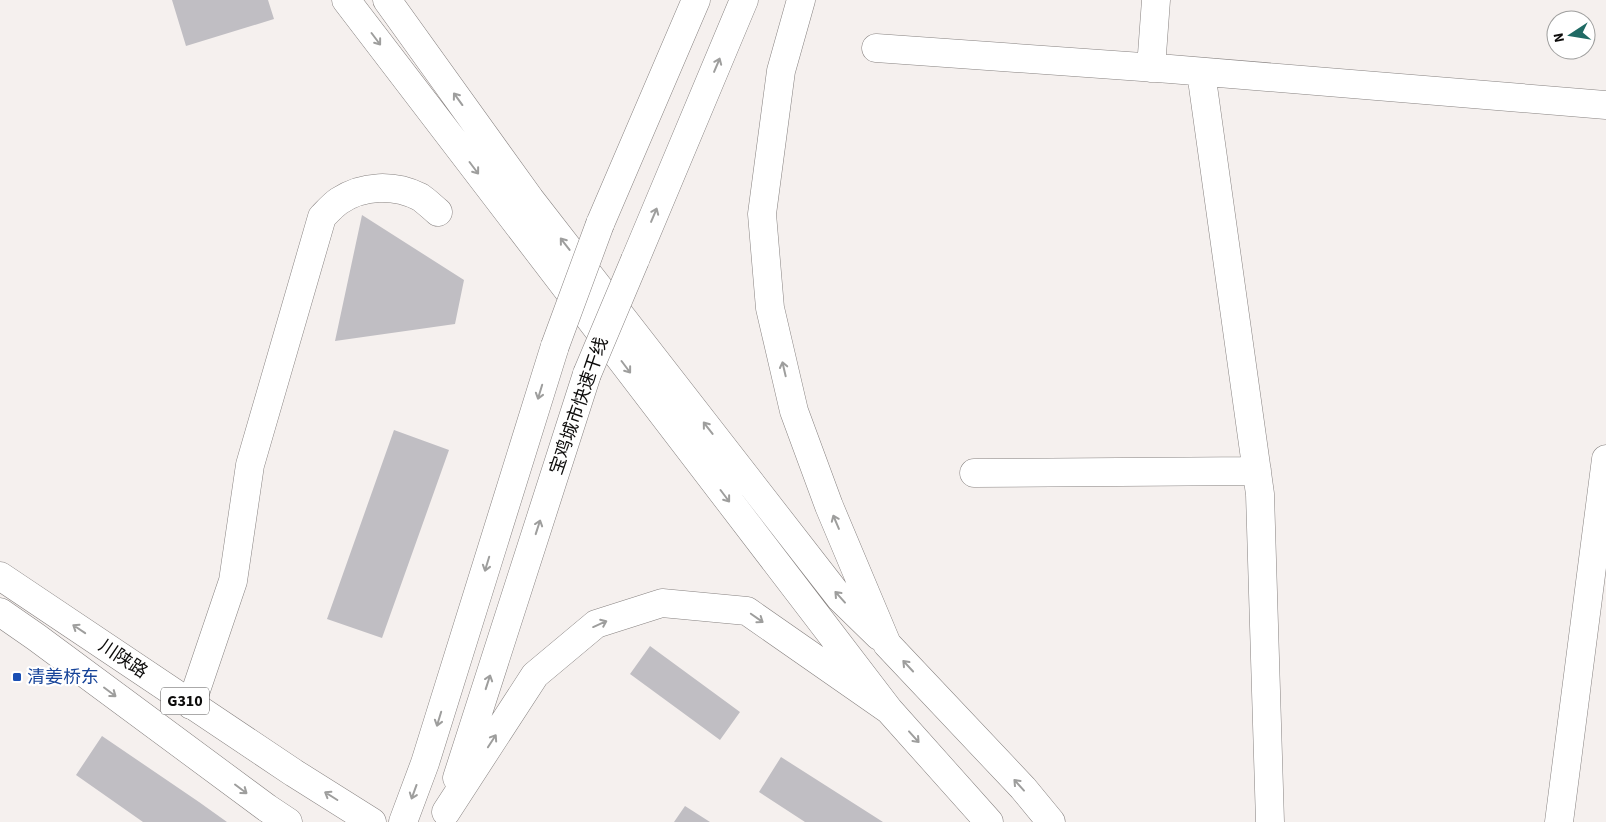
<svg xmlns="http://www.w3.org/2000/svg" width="1606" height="822" font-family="'Source Sans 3','Noto Sans SC',sans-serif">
  <rect width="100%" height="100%" fill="#f5f0ee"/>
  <path fill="#c0bec3" d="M172,0H268L274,19L186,46Z
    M362,215L464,280L455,324L335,341Z
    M394,430L449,450L382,638L327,619Z
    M650,646L740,712L720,740L630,674Z
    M102,736L199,802L227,822H143L76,775Z
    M781,757L883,822H805L759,792Z
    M685,806L710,822H674Z"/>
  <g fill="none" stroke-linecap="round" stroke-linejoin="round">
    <defs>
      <path id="street" d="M876,48L1170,69L1606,105
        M1151,68L1156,0
        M1201,72L1260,494L1270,822
        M974,473L1257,471
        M191,705L233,581L250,465L322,217C327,212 333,205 339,201C363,185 394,184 420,197C426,201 432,207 438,212
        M1559,822L1606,459"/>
      <path id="highway" d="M346,0L889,710
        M387,0L530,199L840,598L879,636
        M801,0L781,71L762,214L770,308L794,411L829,506L887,644L1023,788L1051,822
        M600,224L696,0
        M635,260L744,0
        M0,576L294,773L372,822
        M0,612L36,637L267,808L288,822
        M457,778L587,374
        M446,812L535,675L596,624L662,603L747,611L889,710L989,822
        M403,822L425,763L555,346"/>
    </defs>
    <use href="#street" stroke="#878280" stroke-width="29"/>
    <use href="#highway" stroke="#878280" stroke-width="29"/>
    <use href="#street" stroke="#fff" stroke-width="28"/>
    <use href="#highway" stroke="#fff" stroke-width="28"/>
    <defs>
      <path id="highway-bridge" d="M555,346L600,224
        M587,374L635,260"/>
    </defs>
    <use href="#highway-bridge" stroke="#878280" stroke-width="29" stroke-linecap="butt"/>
    <use href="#highway-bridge" stroke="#fff" stroke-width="28"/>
  </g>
  <defs><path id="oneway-shaft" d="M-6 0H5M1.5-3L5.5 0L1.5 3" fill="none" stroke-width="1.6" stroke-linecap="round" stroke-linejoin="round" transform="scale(1.25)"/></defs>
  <g stroke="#9e9e9d">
    <use href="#oneway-shaft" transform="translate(376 39) rotate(53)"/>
    <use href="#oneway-shaft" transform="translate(717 65) rotate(-67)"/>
    <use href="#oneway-shaft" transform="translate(458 99) rotate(-126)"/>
    <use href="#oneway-shaft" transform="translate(474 168) rotate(53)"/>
    <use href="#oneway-shaft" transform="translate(654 215) rotate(-67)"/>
    <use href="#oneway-shaft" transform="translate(565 244) rotate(-128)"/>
    <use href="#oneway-shaft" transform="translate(626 367) rotate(53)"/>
    <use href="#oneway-shaft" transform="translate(784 369) rotate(-103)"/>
    <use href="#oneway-shaft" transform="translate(540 392) rotate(107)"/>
    <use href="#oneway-shaft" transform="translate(708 428) rotate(-128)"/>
    <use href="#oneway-shaft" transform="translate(725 496) rotate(53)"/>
    <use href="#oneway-shaft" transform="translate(836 522) rotate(-113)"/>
    <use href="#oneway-shaft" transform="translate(538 527) rotate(-72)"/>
    <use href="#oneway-shaft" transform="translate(487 564) rotate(107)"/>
    <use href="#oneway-shaft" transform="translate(840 597) rotate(-132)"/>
    <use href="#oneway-shaft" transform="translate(757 618) rotate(35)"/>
    <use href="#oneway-shaft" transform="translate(600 624) rotate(-24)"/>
    <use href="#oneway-shaft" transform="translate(79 629) rotate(-146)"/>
    <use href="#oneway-shaft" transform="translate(908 666) rotate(-133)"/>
    <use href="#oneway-shaft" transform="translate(488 682) rotate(-72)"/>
    <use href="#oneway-shaft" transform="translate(110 692) rotate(37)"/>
    <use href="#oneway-shaft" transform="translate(439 719) rotate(107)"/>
    <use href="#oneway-shaft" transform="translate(914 737) rotate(48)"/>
    <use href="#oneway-shaft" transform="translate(492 741) rotate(-57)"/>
    <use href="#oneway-shaft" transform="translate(1019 785) rotate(-132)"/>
    <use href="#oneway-shaft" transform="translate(241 789) rotate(37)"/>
    <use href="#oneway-shaft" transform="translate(414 792) rotate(110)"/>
    <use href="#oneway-shaft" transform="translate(331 796) rotate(-148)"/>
  </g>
  <rect fill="#1a4fb4" stroke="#fff" stroke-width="2" x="12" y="672" width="10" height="10" rx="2.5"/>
  <g text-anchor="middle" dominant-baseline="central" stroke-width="4.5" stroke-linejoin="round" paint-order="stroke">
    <rect fill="#fff" stroke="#565554" stroke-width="1" x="161" y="687.5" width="48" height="27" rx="4"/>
    <g font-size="16" font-weight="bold" fill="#0d0c0b">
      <text x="185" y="701">G310</text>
    </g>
    <g font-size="18" fill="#0d0c0b" stroke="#fff">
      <text transform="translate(579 406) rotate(-71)">宝鸡城市快速干线</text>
      <text transform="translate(123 659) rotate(34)">川陕路</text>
    </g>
    <g font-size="18" fill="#164399" stroke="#fff" text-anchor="start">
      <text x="27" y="677">清姜桥东</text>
    </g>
  </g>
  <g transform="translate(1571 35) rotate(258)"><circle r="24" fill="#ffffff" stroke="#9e9e9d"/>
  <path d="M0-4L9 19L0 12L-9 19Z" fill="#1f6a64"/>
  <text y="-8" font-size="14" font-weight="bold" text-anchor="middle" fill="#0d0c0b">N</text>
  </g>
</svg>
